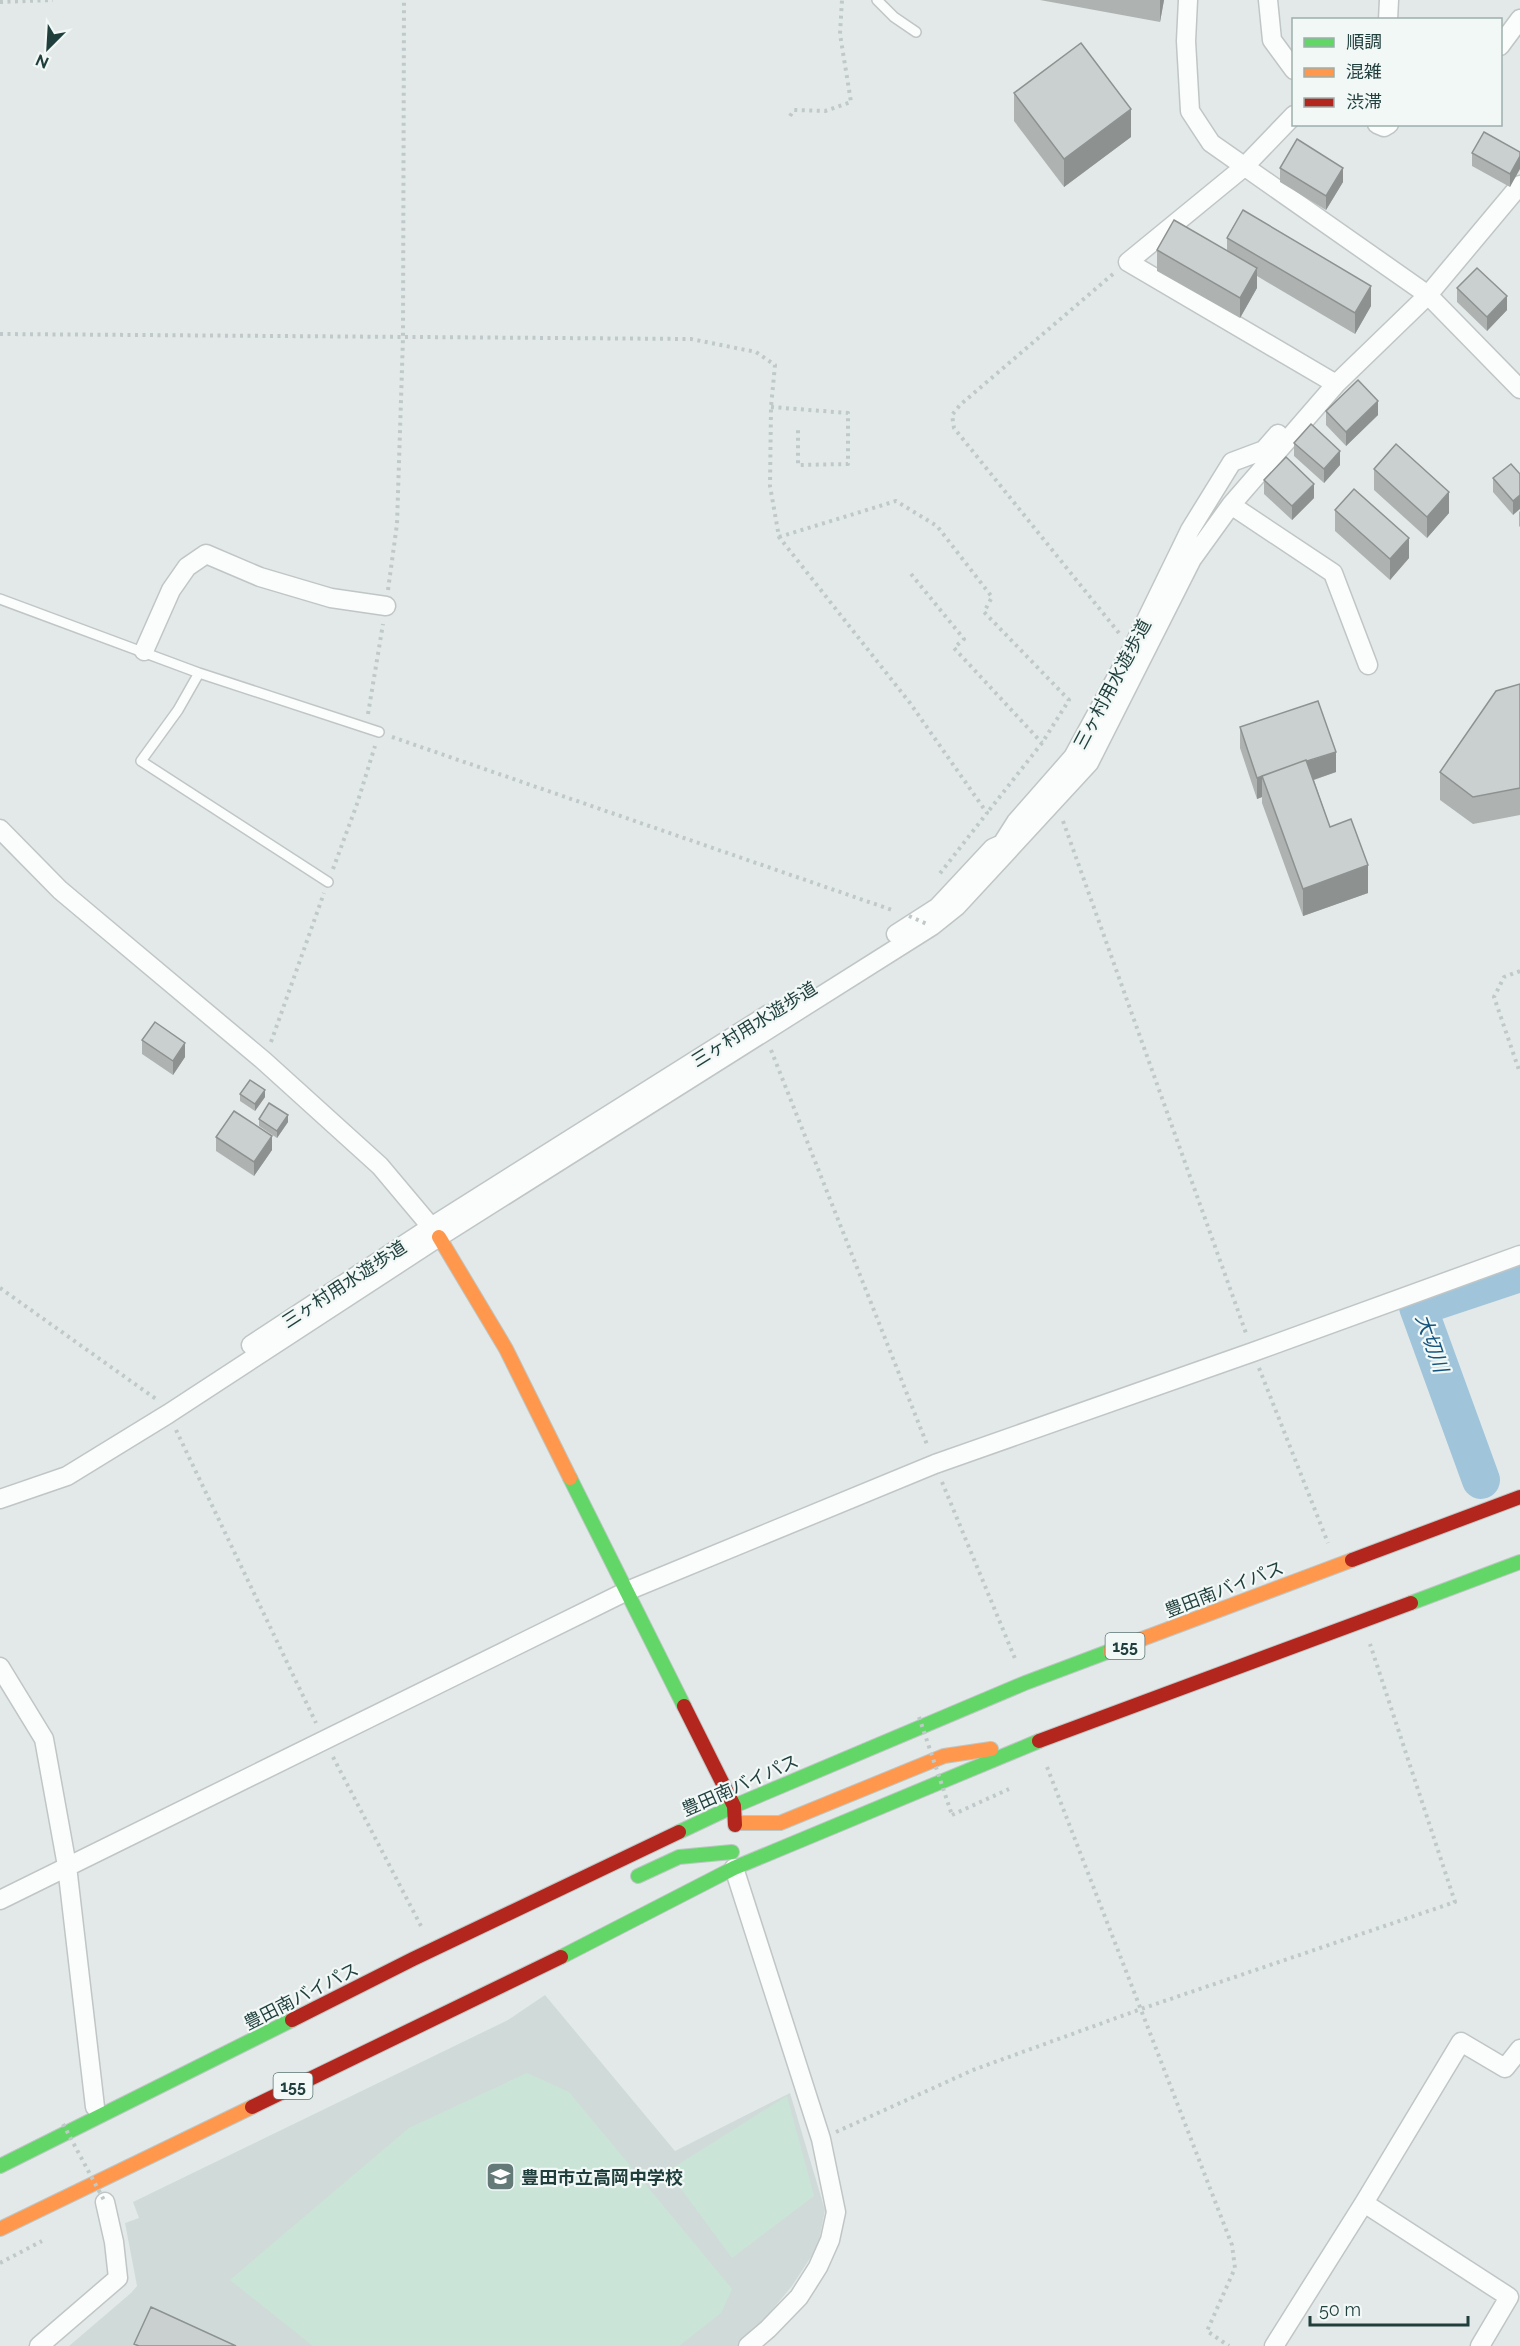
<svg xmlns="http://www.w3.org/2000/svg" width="1520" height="2346" font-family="Raleway,'Noto Sans JP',sans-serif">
  <rect width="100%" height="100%" fill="#e3e9e8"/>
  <path fill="#d0dbd9" d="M545,1995L675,2151L790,2093L825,2210L818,2246L792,2286L752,2334L737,2346H69L131,2293L137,2286L125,2223L139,2218L133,2202L508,2020Z"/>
  <path fill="#cbe4d8" d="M527,2073L569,2092L732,2289L721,2313L679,2346H313L230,2280L409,2128Z
    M787,2096L814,2196L732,2258L668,2171Z"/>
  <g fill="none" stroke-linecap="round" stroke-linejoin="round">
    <path stroke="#a0c5db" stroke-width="38" d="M1481,1480L1418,1307L1520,1273"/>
    <defs>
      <path id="lane" d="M877,0L894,17L916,32
        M0,599L199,673L379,732
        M199,673L178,710L141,761L328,882"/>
      <path id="street" d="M1188,0L1186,41L1190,111L1211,143L1428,295L1520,389
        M1268,0L1272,40L1294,70
        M1388,20L1389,0
        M1500,46L1520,19
        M1294,115L1244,167L1128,262L1336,384
        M1377,124L1384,127L1389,124
        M1231,505L1333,573L1368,665
        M144,651L171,590L187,567L206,554L260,577L331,598L386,606
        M0,829L60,890L264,1061L380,1166L438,1235
        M896,934L938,907L993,848L1002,844L1016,822L1073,757L1132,649L1190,530L1232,462L1264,450L1278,434
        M251,1345L431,1227L769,1014
        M0,1499L67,1476L168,1414L439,1237L932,926L957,906L1089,763L1192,559L1231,505L1336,384L1428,295L1520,185
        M0,1667L44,1739L67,1866L95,2107
        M734,1868L821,2139L836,2212L830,2240L818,2267L799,2297L768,2329L748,2346
        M0,1900L627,1591L935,1464L1253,1352L1520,1255
        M1364,2203L1509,2297L1480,2346
        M39,2346L118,2278L114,2242L105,2202
        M1274,2346L1364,2203L1461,2042L1505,2068L1520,2049"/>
      <path id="fast" d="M570,1478L684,1706
        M1411,1603L1520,1562
        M679,1832L734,1806L1025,1683L1110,1651
        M638,1876L679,1857L732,1852
        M561,1957L734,1868L1039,1741
        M0,2166L292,2020"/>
      <path id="slow" d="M439,1237L506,1349L570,1478
        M1110,1651L1352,1560
        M735,1823H780L944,1756L991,1749
        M0,2229L252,2107"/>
      <path id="jam" d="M1352,1560L1520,1497
        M684,1706L734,1806L735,1825
        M1039,1741L1411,1603
        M292,2020L413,1959L679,1832
        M252,2107L561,1957"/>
    </defs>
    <use href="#lane" stroke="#c0c6c5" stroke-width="12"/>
    <use href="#street" stroke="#c0c6c5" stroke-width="21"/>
    <use href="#fast" stroke="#bec7c6" stroke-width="16"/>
    <use href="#slow" stroke="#bec7c6" stroke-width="16"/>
    <use href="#jam" stroke="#bec7c6" stroke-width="16"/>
    <path stroke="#c0c9c9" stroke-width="4" stroke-dasharray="3 4.5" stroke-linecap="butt" d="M0,2L53,0
      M790,116L794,110L825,111L851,102L840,34L842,0
      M1113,274L960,405L952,415L954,428L1119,633
      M0,334L691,339L756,352L775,365L771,407L770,486L779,537L910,703L987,813L938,876
      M771,407L848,413V464L798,465V429
      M779,537L896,501L937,526L992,597L984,612L1069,700L1042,743L987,813
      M911,574L964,639L954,648L1042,743
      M388,590L397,524L403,338L404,0
      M368,714L383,624
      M392,737L895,911
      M1063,821L1247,1336
      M333,869L357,804L375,746
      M1520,971L1504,977L1494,997L1520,1073
      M271,1042L324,893
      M771,1050L928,1447
      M0,1288L156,1399
      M1259,1368L1328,1543
      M176,1430L316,1723
      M942,1482L1016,1661
      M333,1757L421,1926
      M1047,1767L1232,2245L1235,2268L1207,2331L1229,2346
      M952,1815L1009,1789
      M836,2132L973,2070L1141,2009L1455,1902L1370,1644
      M0,2263L42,2241"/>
    <use href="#lane" stroke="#fbfcfc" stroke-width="9"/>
    <use href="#street" stroke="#fbfcfc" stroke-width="18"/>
    <use href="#fast" stroke="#63d668" stroke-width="14"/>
    <use href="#slow" stroke="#ff974d" stroke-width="14"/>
    <use href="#jam" stroke="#b3261e" stroke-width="14"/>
    <path stroke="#c0c9c9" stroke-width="4" stroke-dasharray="3 4.5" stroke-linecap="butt" d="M909,916L927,924
      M919,1717L952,1815
      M63,2124L105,2202"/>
  </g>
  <path fill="#aeb3b2" d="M1040,0H1164L1160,22Z
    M1014,93L1131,137L1064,187L1014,121Z
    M1520,152L1510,187L1472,166V153Z
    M1280,168L1343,182L1326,210L1280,182Z
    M1227,238L1371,306L1355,334L1257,276V288L1240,318L1157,271V250L1227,251Z
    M1457,288L1507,310L1487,331L1457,302Z
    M1326,411L1378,415L1346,446L1326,425Z
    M1294,443L1340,465L1324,483L1294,456Z
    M1374,469L1449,513L1427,538L1374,490Z
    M1520,474L1513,515L1493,492V478Z
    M1264,480L1314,498L1292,520L1264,494Z
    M1335,510L1409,558L1390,580L1335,531Z
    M1520,511V527L1519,526V512Z
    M1520,684V815L1473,824L1440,800V772Z
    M1240,727L1336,772L1314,780L1330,827L1368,893L1303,916L1262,803V797L1257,799L1240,748Z
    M142,1040L185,1057L173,1075L142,1054Z
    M240,1094L265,1097L255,1111L240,1101Z
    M259,1119L288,1122L277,1138L259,1126Z
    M216,1137L272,1150L254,1176L216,1151Z"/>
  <path fill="#8d9291" d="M1160,0H1164L1160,22Z
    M1131,109V137L1064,187V159Z
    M1520,156V169L1510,187V174Z
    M1343,168V182L1326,210V196Z
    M1257,268V288L1240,318V298Z
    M1371,286V306L1355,334V313Z
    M1507,296V310L1487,331V317Z
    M1378,401V415L1346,446V432Z
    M1340,451V465L1324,483V469Z
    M1314,484V498L1292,520V506Z
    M1449,492V513L1427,538V517Z
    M1520,495V509L1513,515V501Z
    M1409,538V558L1390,580V559Z
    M1336,752V772L1269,795L1262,776Z
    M1262,776V797L1257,799V778Z
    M1368,865V893L1303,916V889Z
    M185,1043V1057L173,1075V1061Z
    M265,1090V1097L255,1111V1104Z
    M288,1115V1122L277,1138V1131Z
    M272,1136V1150L254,1176V1162Z"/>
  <path fill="#cad0cf" stroke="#8d9291" stroke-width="1.5" d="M1081,43L1131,109L1064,159L1014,93Z
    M1484,132L1520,152V156L1510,174L1472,153Z
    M1297,139L1343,168L1326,196L1280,168Z
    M1243,210L1371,286L1355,313L1227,238Z
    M1174,220L1257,268L1240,298L1157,250Z
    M1477,268L1507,296L1487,317L1457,288Z
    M1358,380L1378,401L1346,432L1326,411Z
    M1311,424L1340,451L1324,469L1294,443Z
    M1396,444L1449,492L1427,517L1374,469Z
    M1286,457L1314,484L1292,506L1264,480Z
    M1511,464L1520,474V495L1513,501L1493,478Z
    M1354,489L1409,538L1390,559L1335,510Z
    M1520,684V788L1473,797L1440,772L1496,691Z
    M1318,701L1336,752L1307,761L1306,760L1257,778L1240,727Z
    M1306,760L1330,827L1351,819L1368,865L1303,889L1262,776Z
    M155,1022L185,1043L173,1061L142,1040Z
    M250,1080L265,1090L255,1104L240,1094Z
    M269,1103L288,1115L277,1131L259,1119Z
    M234,1111L272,1136L254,1162L216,1137Z
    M151,2307L236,2346H139L134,2344Z"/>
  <defs>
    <symbol id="school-square" viewBox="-11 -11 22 22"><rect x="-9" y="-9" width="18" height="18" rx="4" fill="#647a78" stroke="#f1f8f6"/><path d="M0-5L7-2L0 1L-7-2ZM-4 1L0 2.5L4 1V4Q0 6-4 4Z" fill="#fff"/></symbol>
  </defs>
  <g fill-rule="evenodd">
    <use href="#school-square" x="484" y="2160" width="33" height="33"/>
  </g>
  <g text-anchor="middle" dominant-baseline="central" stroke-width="4.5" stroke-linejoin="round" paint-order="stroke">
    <g fill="#f1f8f6" stroke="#5e7674" stroke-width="1.5">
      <rect x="1105.5" y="1633" width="39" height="26" rx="4.5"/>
      <rect x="273.5" y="2073" width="39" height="26" rx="4.5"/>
    </g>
    <g font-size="16" font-weight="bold" fill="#1f3e3c">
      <text x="1125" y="1646">155</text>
      <text x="293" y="2086">155</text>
    </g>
    <g font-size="18" fill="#1f3e3c" stroke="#f1f8f6">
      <text transform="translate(1112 684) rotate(-62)">三ヶ村用水遊歩道</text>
      <text transform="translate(754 1024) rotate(-32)">三ヶ村用水遊歩道</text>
      <text transform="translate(344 1284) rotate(-33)">三ヶ村用水遊歩道</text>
      <text transform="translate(1224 1589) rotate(-21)">豊田南バイパス</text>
      <text transform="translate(740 1785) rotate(-24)">豊田南バイパス</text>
      <text transform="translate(301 1996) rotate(-27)">豊田南バイパス</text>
    </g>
    <g font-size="18" font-weight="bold" fill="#1f3e3c" stroke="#f1f8f6" text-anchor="start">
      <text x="521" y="2177">豊田市立高岡中学校</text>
    </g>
    <g font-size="20" font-style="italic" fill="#15547e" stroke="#f1f8f6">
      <text transform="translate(1432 1343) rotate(71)">大切川</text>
    </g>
  </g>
  <rect x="1292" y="18" width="210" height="108" fill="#f1f8f6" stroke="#9daeac" stroke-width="1.5"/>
  <rect x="1304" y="38" width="30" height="9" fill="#63d668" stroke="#9daeac" stroke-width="1.5"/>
  <text x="1346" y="48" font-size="18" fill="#1f3e3c">順調</text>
  <rect x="1304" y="68" width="30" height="9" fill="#ff974d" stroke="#9daeac" stroke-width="1.5"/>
  <text x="1346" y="78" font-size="18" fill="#1f3e3c">混雑</text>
  <rect x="1304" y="98" width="30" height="9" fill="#b3261e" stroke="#9daeac" stroke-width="1.5"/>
  <text x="1346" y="108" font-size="18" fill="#1f3e3c">渋滞</text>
  <g transform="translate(48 48) rotate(204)" stroke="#f1f8f6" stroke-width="4.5" paint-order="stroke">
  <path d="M0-4.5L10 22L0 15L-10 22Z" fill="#1f3e3c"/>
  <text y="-9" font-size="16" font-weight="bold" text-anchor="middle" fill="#1f3e3c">N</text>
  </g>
  <path d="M1310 2316v9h158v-9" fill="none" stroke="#1f3e3c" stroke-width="3"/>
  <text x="1319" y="2316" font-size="18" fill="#1f3e3c" stroke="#f1f8f6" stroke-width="4.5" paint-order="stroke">50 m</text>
</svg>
